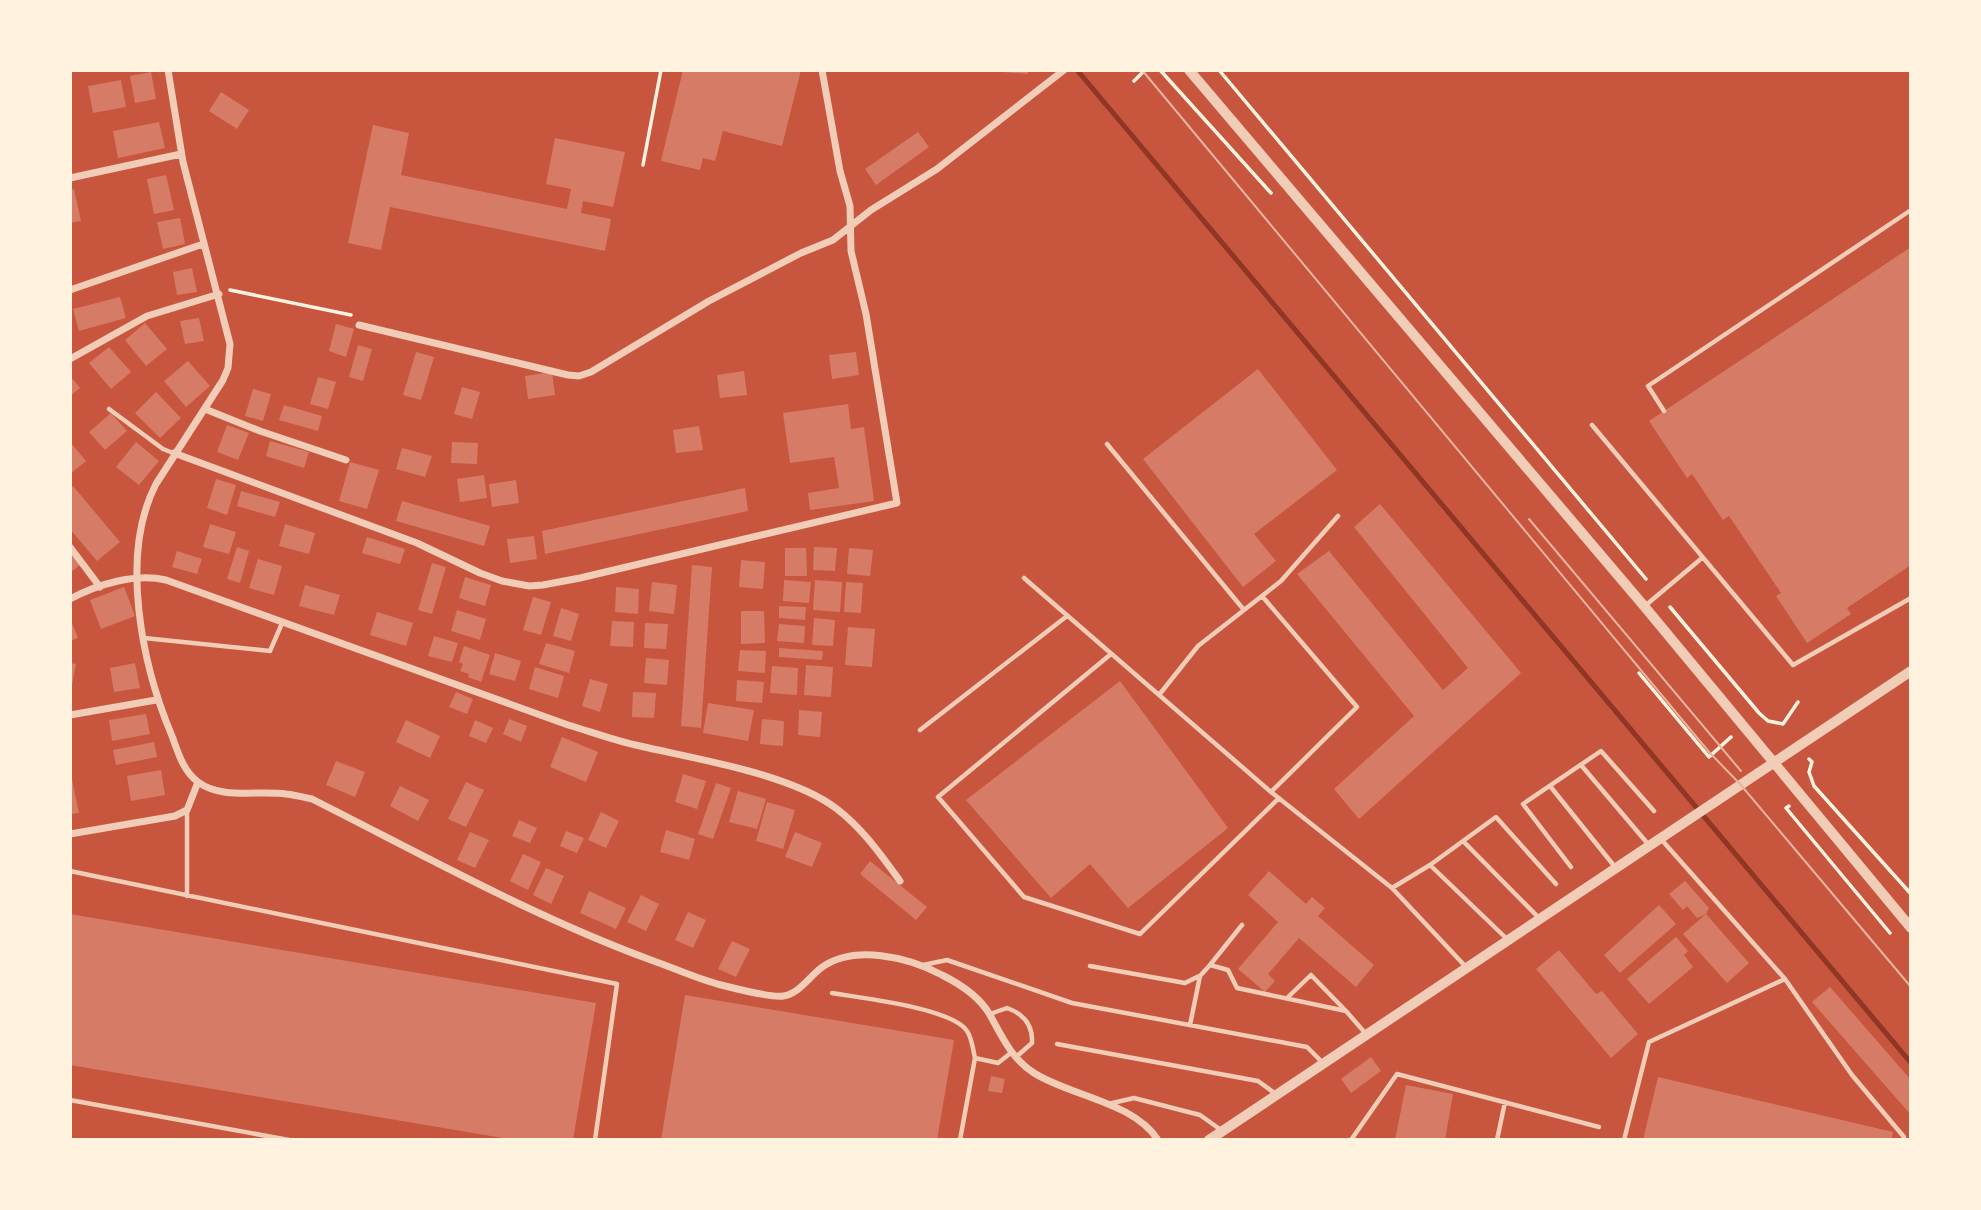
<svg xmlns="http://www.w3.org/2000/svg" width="1981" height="1210" font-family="'DM Sans',sans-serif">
  <rect width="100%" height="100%" fill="#c8553d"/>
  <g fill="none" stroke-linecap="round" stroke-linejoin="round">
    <path stroke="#8f3625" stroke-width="5" d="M1077,70L1911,1063"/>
  </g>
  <path fill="#d67c66" d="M683,70H801L782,146L723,131L715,161L703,158L700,170L661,161Z
    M1003,70H1028V74L1003,72Z
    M151,72L156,99L135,103L130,76Z
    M121,80L126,107L93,113L88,86Z
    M221,92L249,110L237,129L209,111Z
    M159,122L165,148L118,158L113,131Z
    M373,125L409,133L401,175L567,209L571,189L546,184L555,138L625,152L613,207L583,201L581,213L611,219L605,251L390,207L381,250L348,243Z
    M918,132L929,147L876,185L865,169Z
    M166,175L174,210L154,214L147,179Z
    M74,189L81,221L70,223V190Z
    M180,218L185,244L163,249L157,222Z
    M1911,247V565L1847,608L1851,614L1807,643L1776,596L1781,593L1729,516L1723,520L1692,474L1687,478L1649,421Z
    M192,268L197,292L177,295L173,272Z
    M120,297L126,318L79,331L73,309Z
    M199,318L204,341L185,344L180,321Z
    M145,323L167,349L146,366L125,340Z
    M336,324L354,329L346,357L329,351Z
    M358,345L372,349L363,381L349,377Z
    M109,347L131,372L111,389L89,363Z
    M416,352L434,357L421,400L403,395Z
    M856,352L859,375L832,379L829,355Z
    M188,361L210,386L186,407L164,381Z
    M1258,369L1337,470L1254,534L1276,561L1243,587L1143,459Z
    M744,371L747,395L720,398L717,375Z
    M552,372L555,395L528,399L525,376Z
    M70,376L80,388L70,396Z
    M318,377L336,382L328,409L310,404Z
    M462,387L480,392L472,419L454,414Z
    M253,389L271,394L263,421L245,416Z
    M156,392L181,418L160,438L135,413Z
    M848,404L851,429L864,427L874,501L810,510L808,493L839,488L834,457L790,463L783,413Z
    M284,405L322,416L318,431L279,420Z
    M111,413L127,431L105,450L89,432Z
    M227,425L249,433L238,460L217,452Z
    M699,426L703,450L676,453L673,430Z
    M270,441L309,452L304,468L266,456Z
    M70,442L86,461L70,474Z
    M136,442L159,461L139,485L116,467Z
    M452,442L478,443L477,464L451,463Z
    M402,448L432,456L425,477L396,469Z
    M350,462L379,470L367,509L339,501Z
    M484,475L487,498L460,502L457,479Z
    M216,479L236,485L227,515L207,508Z
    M516,480L519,503L492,507L489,484Z
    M73,486L120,542L97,561L70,529V489Z
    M745,488L748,511L545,554L542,531Z
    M241,491L280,502L275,517L237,506Z
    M402,501L490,526L484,546L396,521Z
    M1380,504L1521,673L1359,819L1334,789L1414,716L1297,574L1329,551L1443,690L1468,668L1354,527Z
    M210,524L236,532L229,554L203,547Z
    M285,524L315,533L309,554L279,546Z
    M534,536L537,559L510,563L507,539Z
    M367,537L405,549L400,564L362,553Z
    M237,547L249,551L240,583L227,579Z
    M814,547L837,548L835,571L813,570Z
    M785,548H806L807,576H785Z
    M849,548L873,550L870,576L847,574Z
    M70,551L81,564L70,573Z
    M177,551L202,559L197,574L172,567Z
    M258,559L282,566L274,595L249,588Z
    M741,560L765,562L763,589L739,587Z
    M432,563L446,567L432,614L418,610Z
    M692,565L712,567L701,728L681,726Z
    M465,577L491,585L485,606L459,598Z
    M784,580L811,582L809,603L783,601Z
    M815,580L842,582L840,612L813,610Z
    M652,582L677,585L674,614L649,611Z
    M846,582L863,583L861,613L844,612Z
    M305,585L340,595L334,615L299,606Z
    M124,587L135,616L101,629L90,600Z
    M616,587L639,589L638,614L615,612Z
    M533,597L551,602L541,635L523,630Z
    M779,606L806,607L805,620L779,618Z
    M561,608L579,614L571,641L553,636Z
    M457,610L486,619L480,640L451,631Z
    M741,611H764L765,643L741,644Z
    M377,612L413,623L406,646L370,635Z
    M70,618L78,638L70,641Z
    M814,618L835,620L833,646L812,645Z
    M612,621L634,622L633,647L610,646Z
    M645,623L668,624L666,649L644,648Z
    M779,624L805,626L804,643L777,641Z
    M848,627L875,629L872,667L845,665Z
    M434,636L458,643L452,662L428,656Z
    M546,643L575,651L569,673L539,664Z
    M464,646L490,655L481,682L468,677L469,674L460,671L463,664L459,662Z
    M779,648L823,651L822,660L779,657Z
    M740,650L766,651L765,673L738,671Z
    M495,653L521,661L515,681L489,674Z
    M646,658L669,660L667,685L644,683Z
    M70,663L76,664L71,690H70Z
    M135,663L140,688L114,692L110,668Z
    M806,665L833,667L831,697L804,695Z
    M772,666L798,668L797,695L770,693Z
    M535,667L564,676L558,698L529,689Z
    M590,679L608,684L600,712L582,706Z
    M737,680L764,682L762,703L736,701Z
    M1120,681L1228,828L1128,908L1090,864L1051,898L966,800Z
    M456,692L473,699L467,714L449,707Z
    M633,692L656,693L654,718L632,717Z
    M708,703L754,710L748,741L703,733Z
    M799,710L822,712L820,737L798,735Z
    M146,714L150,734L112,741L109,720Z
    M509,719L527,726L521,742L503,734Z
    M762,719L784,721L783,746L760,744Z
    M406,720L440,736L430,758L396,742Z
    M475,720L493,728L486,743L469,736Z
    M562,737L598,752L586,782L550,767Z
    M154,742L157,757L116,765L113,750Z
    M336,761L365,772L355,797L326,785Z
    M70,770L79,813L70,814Z
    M161,770L165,795L131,801L127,776Z
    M683,774L706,781L697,809L675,802Z
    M466,782L484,790L466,827L448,819Z
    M716,783L731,788L713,839L698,834Z
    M400,786L429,800L418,821L390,806Z
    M738,791L766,799L757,829L729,822Z
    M767,802L795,810L783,849L756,841Z
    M601,812L619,821L606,848L588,840Z
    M519,820L537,828L530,843L512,836Z
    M666,830L695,839L689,860L660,852Z
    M566,831L584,838L577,853L560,846Z
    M470,832L489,840L475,868L457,860Z
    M795,832L822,843L812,867L785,857Z
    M523,854L541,862L528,890L510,881Z
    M870,861L927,907L916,920L860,874Z
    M546,868L564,876L551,904L533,895Z
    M1269,871L1306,904L1312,897L1325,908L1318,916L1374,965L1356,987L1299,938L1268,974L1275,981L1265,992L1238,969L1278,922L1248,895Z
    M1685,881L1709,908L1706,914L1697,918L1687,906L1683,910L1669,894Z
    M589,891L626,908L616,929L580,913Z
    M641,895L659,904L646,931L627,922Z
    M1659,905L1676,924L1620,973L1604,955Z
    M688,912L706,920L693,948L675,940Z
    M70,914L596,1003L573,1140H515L70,1065Z
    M1706,914L1749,963L1727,983L1683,934Z
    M1676,937L1688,951L1684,955L1693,967L1649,1004L1627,979Z
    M732,941L750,949L736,977L718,969Z
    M1559,950L1596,994L1602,991L1638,1034L1611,1058L1536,969Z
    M1830,987L1911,1080V1115L1812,1002Z
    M685,995L954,1040L937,1140H661Z
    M1371,1057L1381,1071L1351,1093L1341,1079Z
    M991,1076L1005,1079L1002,1093L988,1091Z
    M1658,1077L1893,1132L1891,1140H1643Z
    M1406,1085L1453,1094L1445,1140H1395Z"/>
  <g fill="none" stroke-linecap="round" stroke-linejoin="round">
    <path stroke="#fff3e0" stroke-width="3.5" d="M1160,70L1271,193
      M1219,70L1646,579
      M1134,81L1145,70
      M643,165L661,70
      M230,290L351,315
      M1670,607L1759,713L1768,721L1783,724L1798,702
      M1639,673L1709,757L1731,737
      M1809,759L1812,762L1809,772L1814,786L1911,894
      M1789,806L1786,808L1890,933"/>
    <path stroke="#f1ccb7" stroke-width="4.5" d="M109,409L163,449L173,453
      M1664,411L1648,386L1911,210
      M1592,425L1793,665L1911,598
      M1107,444L1244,610
      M1024,578L1271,792L1392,888L1466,967
      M1262,596L1357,707L1271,792
      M1646,605L1702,558
      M144,638L270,651L283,621
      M1111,654L938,797L1024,897L1140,934L1279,798
      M1159,695L1198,646L1281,581L1338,516
      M920,730L1067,616
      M1581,765L1648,844
      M1550,786L1615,867
      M187,811V896
      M1660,838L1785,979L1852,1075L1904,1137V1140
      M1463,841L1539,918
      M1430,865L1507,939
      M1571,867L1523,804L1601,751L1654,811
      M70,871L617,984L595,1140
      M1392,888L1430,865L1496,817L1556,884
      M923,965L947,960L1072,1003L1307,1047L1323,1063
      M1210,965L1242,925
      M1090,966L1185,983L1199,976
      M832,993C861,998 952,1008 967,1031C972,1038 973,1050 975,1058
      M1287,998L1311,975L1345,1010
      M990,1014L1007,1008C1024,1014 1033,1026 1032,1043L1016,1057
      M1190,1025L1200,976L1210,965L1228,970L1237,988L1346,1011L1366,1034
      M1057,1044L1258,1081L1276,1094
      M70,1100L289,1140
      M1108,1104L1134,1098L1200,1115L1221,1130
      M960,1140L975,1058L998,1063L1012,1052
      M1351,1140L1397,1074L1599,1127
      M1497,1140L1505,1102
      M1624,1140L1649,1042L1785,979"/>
    <path stroke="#f1ccb7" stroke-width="7" d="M168,70L183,162L230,344L228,368L223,380L156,484C119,555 142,665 172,736C178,752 183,771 198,782C222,800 258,790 286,794C295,795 303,797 312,799C423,855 534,917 651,960C674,968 697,979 721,985C733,988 771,998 783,996C799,994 809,977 821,968C854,944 908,957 942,975C960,984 980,997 990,1015C1002,1037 1012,1059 1034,1073C1070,1096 1134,1102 1158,1140
      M70,178L181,154
      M70,290L203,244
      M359,325L568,375L579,376L591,372L709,301L801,253L833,240L871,210L937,169L1064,70
      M70,359L147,316L219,294
      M205,409L260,431L346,460
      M174,453L417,543L480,573L502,581L529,586L543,585L580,578L897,503L866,314L851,251L850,206L840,171L822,70
      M70,547L100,587
      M70,599C98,584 135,573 166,580L568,725C592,732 615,741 640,746C696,759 792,774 837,809C863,829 881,855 900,881
      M70,715L156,700
      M70,834L175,816L187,810L198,782"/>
    <path stroke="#f1ccb7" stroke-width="10" d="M1189,70L1644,606L1911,928
      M1209,1140L1911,671"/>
    <path stroke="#e9b49f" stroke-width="2" d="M1142,70L1709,752L1740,784L1911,987
      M1529,519L1741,771"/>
  </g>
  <rect width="1981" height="1210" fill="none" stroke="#fff3e0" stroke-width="144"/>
</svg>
